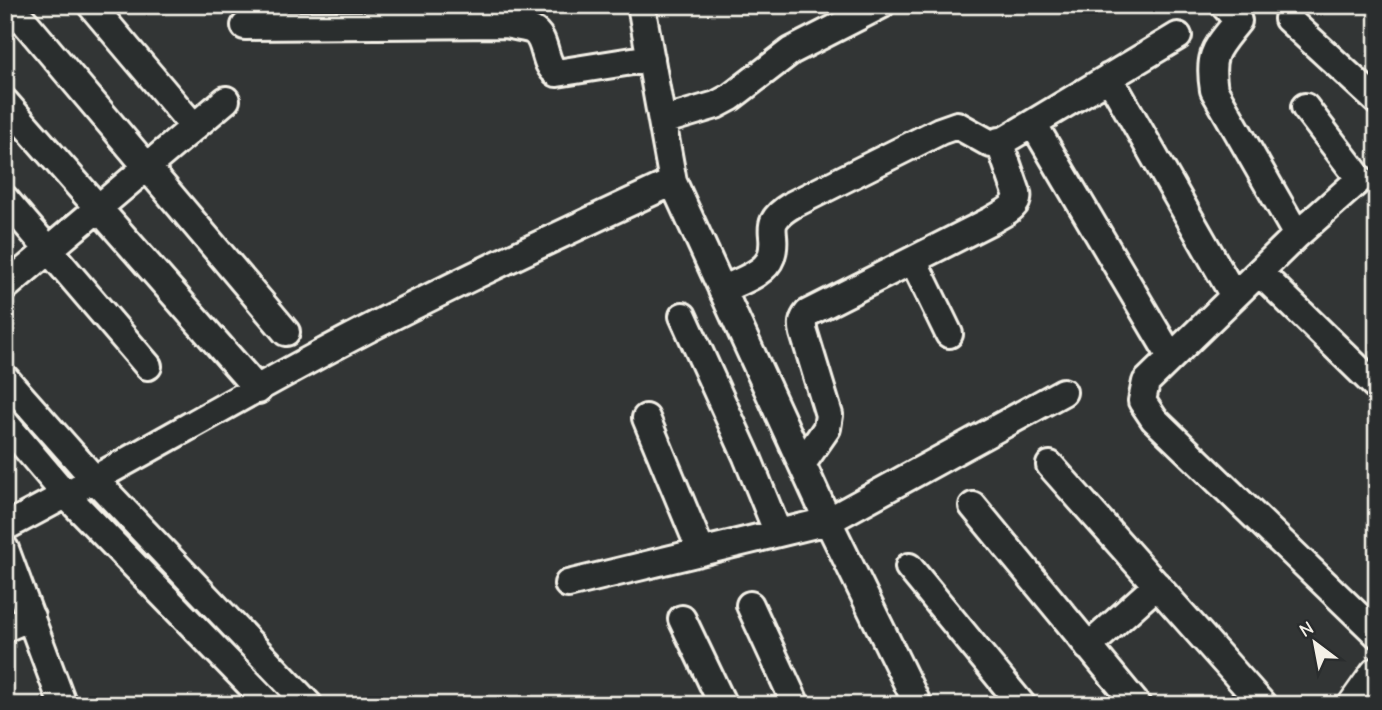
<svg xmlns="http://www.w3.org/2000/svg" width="1382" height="710" font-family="'Comic Neue',sans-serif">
  <rect width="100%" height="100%" fill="#323535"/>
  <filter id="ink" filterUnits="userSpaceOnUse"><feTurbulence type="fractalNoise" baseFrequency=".0143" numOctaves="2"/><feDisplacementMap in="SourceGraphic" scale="14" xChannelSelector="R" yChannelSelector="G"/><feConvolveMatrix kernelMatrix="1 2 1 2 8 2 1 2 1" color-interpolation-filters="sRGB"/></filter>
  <g filter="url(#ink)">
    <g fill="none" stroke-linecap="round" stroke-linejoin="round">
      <defs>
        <path id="minor" d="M91,5L194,127
          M641,5L673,182L828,521L918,705
          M1224,5L1238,21C1216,49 1208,53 1214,90L1297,235L1146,382L1142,401L1154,419L1377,634
          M1288,19L1377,101
          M24,21L286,332
          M245,26L505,24C513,26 524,27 532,30C548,38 542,64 557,73L651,58
          M1109,77L1234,296
          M5,102L258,390
          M662,121L716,105L731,97L791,51L881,5
          M1034,125L1171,357
          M5,199L148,366
          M1297,235L1360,179L1305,107
          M913,260L949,334
          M1259,272L1377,387
          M5,287L226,100
          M722,290C738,282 765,274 771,257C780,232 759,225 792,205L940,131L957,125L991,144L1005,140L1178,36
          M683,316L747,457L778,533
          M5,378L96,481L309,705
          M646,418L701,551
          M5,423L66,495L270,705
          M802,464L827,428L829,415L804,333C802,325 802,320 808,313L992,220C1003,213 1020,207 1017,193L999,141
          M1050,465L1263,705
          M973,506L1137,705
          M5,527C109,473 209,414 311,359C429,295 551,239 673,182
          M5,549L63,705
          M909,567L1022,705
          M568,584L828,521L1063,392
          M750,605L796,705
          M682,619L723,705
          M5,628L31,617
          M1088,647L1157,585"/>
        <path id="major" d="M1355,705L1377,674"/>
      </defs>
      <use href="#minor" stroke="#f4f1e8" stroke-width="32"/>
      <use href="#major" stroke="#f4f1e8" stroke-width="38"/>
      <use href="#minor" stroke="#2a2d2e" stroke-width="26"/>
      <use href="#major" stroke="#2a2d2e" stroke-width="33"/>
    </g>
  </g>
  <rect width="1382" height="710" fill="none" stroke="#2a2d2e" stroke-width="28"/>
  <rect x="14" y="14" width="1354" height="682" fill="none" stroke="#f4f1e8" stroke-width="2.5" filter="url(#ink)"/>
  <g transform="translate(1315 643) rotate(328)" stroke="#2a2d2e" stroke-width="5" paint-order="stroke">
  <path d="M0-5L12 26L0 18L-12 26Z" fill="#f4f1e8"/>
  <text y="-10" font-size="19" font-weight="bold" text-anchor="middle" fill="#f4f1e8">N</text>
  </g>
</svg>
